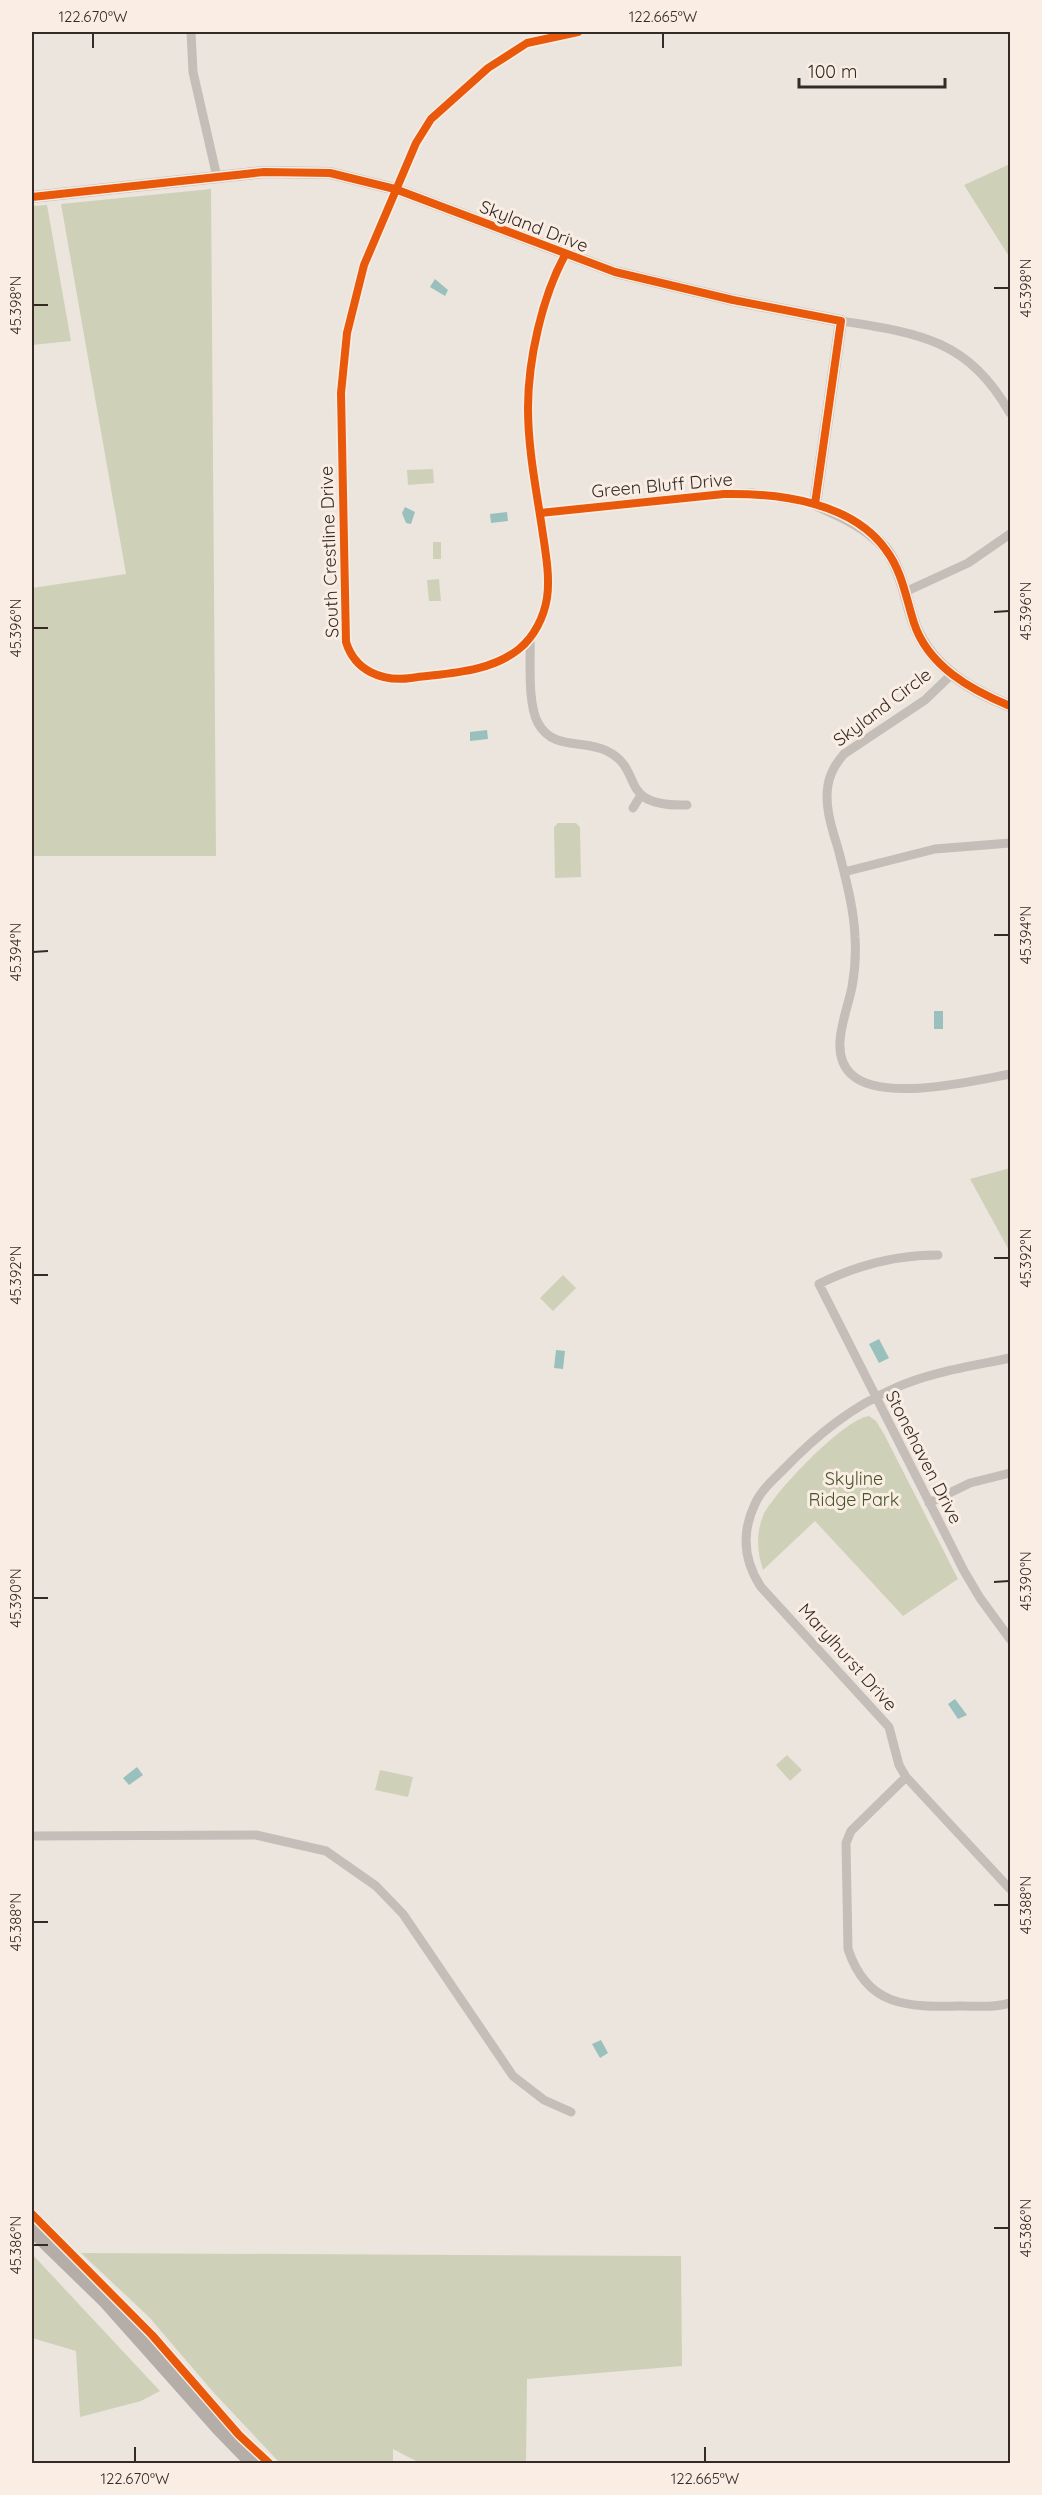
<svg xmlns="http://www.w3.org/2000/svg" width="1042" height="2495" font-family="Quicksand,sans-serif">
  <rect width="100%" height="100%" fill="#ece5de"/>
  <path fill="#ced1b8" d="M1010,164V258L964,185Z
    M211,189L216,856H32V588L126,574L61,204Z
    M47,205L71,341L32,345V206Z
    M433,469L434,483L408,485L407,470Z
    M433,542H441V559H433Z
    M439,579L441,601H429L427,580Z
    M558,823H576L580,827L581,877L555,878L554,827Z
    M1010,1168V1252L970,1179Z
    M563,1275L576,1288L553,1311L540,1298Z
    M869,1416L876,1421L884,1434L958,1579L903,1616L815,1521L763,1570C757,1552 756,1533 763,1516C773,1493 845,1418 869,1416Z
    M787,1755L802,1770L790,1781L776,1765Z
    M380,1770L413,1777L408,1797L375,1790Z
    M81,2253L681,2256L682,2366L527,2379L526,2463H420L393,2449V2463H280L214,2393L149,2317Z
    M32,2254L160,2391L141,2401L80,2417L76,2351L32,2338Z"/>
  <path fill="#99c0bc" d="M435,279L448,290L445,296L430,287Z
    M405,507L415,512L411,524L406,523L402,513Z
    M507,512L508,521L491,523L490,514Z
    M487,730L488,739L470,741V732Z
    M934,1011H943V1029H934Z
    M879,1339L889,1358L879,1363L869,1344Z
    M556,1350L565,1351L563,1369L554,1368Z
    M955,1699L967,1715L958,1719L948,1704Z
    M137,1767L143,1775L129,1785L123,1778Z
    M601,2040L608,2053L600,2058L592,2044Z"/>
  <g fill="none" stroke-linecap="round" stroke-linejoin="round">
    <path stroke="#c5bdb7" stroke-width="9" d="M191,32L193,72L217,177
      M565,255C542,297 528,360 528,408C528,451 537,493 543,535C546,555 550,578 547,598C544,617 534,637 519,649C489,673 447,673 411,678C382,682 355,671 346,642L341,393L347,333L364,265L416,143L431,119L488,68L527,43L578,32
      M841,321C918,333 968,339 1010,413
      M540,513L724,494L752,493L815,504
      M905,592L968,563L1010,534
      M530,637C531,660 527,703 538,723C553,751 584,739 607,751C646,770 615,807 687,805
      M951,675L925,700L844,754C836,763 830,773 828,785C824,808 833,831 839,852C846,880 854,909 855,937C856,953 855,971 852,987C847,1013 828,1052 851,1074C881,1103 973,1081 1010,1074
      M633,808L641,795
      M844,872L935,849L1010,843
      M938,1255C895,1255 857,1265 819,1284L964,1571L980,1598L1010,1639
      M1010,1358C972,1366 930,1372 895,1388C851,1407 817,1435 784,1469C774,1479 761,1490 755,1504C741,1533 744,1561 761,1587L889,1727L899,1765L906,1777L1010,1889
      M929,1503L970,1483L1010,1473
      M906,1777L851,1831L846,1843L848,1949C867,2007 907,2007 960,2006C976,2006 995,2008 1010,2003
      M32,1836L256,1835L326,1851L376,1886L403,1914L513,2076L544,2100L571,2112"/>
    <path stroke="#c5bdb7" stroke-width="12" d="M32,197L264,172L330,173L395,189L615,272L733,300L841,321L815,504C840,515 868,527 885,548C900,567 905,594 912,617C926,664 968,689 1010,706"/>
    <path stroke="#b5ada8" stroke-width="14" d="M32,2230L106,2302L219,2429L253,2464"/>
    <defs>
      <path id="cycleway" d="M32,197L264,172L330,173L395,189L615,272L733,300L841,321L815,504
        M565,255C542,297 528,360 528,408C528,451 537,493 543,535C546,555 550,578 547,598C544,617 534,637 519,649C489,673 447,673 411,678C382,682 355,671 346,642L341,393L347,333L364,265L416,143L431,119L488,68L527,43L578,32
        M540,513L724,494C779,493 852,502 886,550C902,571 906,598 914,623C928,666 971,690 1010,706
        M32,2214L152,2335L239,2435L270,2464"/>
    </defs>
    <use href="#cycleway" stroke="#faeee4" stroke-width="11"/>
    <use href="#cycleway" stroke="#e8590c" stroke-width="8"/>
  </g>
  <path fill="none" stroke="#352a26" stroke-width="2" d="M93,33V48M663,33V48M994,288H1009M33,305H48M994,612L1009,611M33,628H48M994,935H1009M33,952L48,951M994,1258H1009M33,1275H48M994,1582L1009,1581M33,1598H48M994,1905H1009M33,1922H48M994,2228H1009M33,2245H48M135,2447V2462M705,2447V2462"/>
  <g text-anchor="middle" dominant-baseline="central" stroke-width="6" stroke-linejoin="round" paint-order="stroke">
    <g font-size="18" fill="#352a26" stroke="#faeee4">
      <text transform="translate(534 226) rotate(21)">Skyland Drive</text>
      <text transform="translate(662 485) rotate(-5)">Green Bluff Drive</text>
      <text transform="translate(329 552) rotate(-92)">South Crestline Drive</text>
      <text transform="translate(882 707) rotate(-37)">Skyland Circle</text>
      <text transform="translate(924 1457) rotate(63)">Stonehaven Drive</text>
      <text transform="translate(848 1657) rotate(48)">Marylhurst Drive</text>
    </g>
    <g font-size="18" fill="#475429" stroke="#faeee4">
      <text x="854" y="1478">Skyline<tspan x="854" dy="21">Ridge Park</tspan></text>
    </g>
  </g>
  <rect width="1042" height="2495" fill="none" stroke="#faeee4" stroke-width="66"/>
  <path d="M799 78v9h146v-9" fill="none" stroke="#352a26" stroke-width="3"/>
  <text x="808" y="78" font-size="18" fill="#352a26" stroke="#faeee4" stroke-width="4.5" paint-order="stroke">100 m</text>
  <rect x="33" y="33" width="976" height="2429" fill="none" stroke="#352a26" stroke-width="2"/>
  <g font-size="15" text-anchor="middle" fill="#352a26">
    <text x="93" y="22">122.670°W</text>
    <text x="663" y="22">122.665°W</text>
    <text transform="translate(1026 288) rotate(-90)" y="5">45.398°N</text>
    <text transform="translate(16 305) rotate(-90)" y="5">45.398°N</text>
    <text transform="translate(1026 611) rotate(-90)" y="5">45.396°N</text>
    <text transform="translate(16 628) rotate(-90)" y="5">45.396°N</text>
    <text transform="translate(1026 935) rotate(-90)" y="5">45.394°N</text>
    <text transform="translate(16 952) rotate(-90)" y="5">45.394°N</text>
    <text transform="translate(1026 1258) rotate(-90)" y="5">45.392°N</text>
    <text transform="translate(16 1275) rotate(-90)" y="5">45.392°N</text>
    <text transform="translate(1026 1581) rotate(-90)" y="5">45.390°N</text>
    <text transform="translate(16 1598) rotate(-90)" y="5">45.390°N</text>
    <text transform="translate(1026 1905) rotate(-90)" y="5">45.388°N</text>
    <text transform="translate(16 1922) rotate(-90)" y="5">45.388°N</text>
    <text transform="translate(1026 2228) rotate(-90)" y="5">45.386°N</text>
    <text transform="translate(16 2245) rotate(-90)" y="5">45.386°N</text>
    <text x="135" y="2484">122.670°W</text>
    <text x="705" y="2484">122.665°W</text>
  </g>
</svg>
